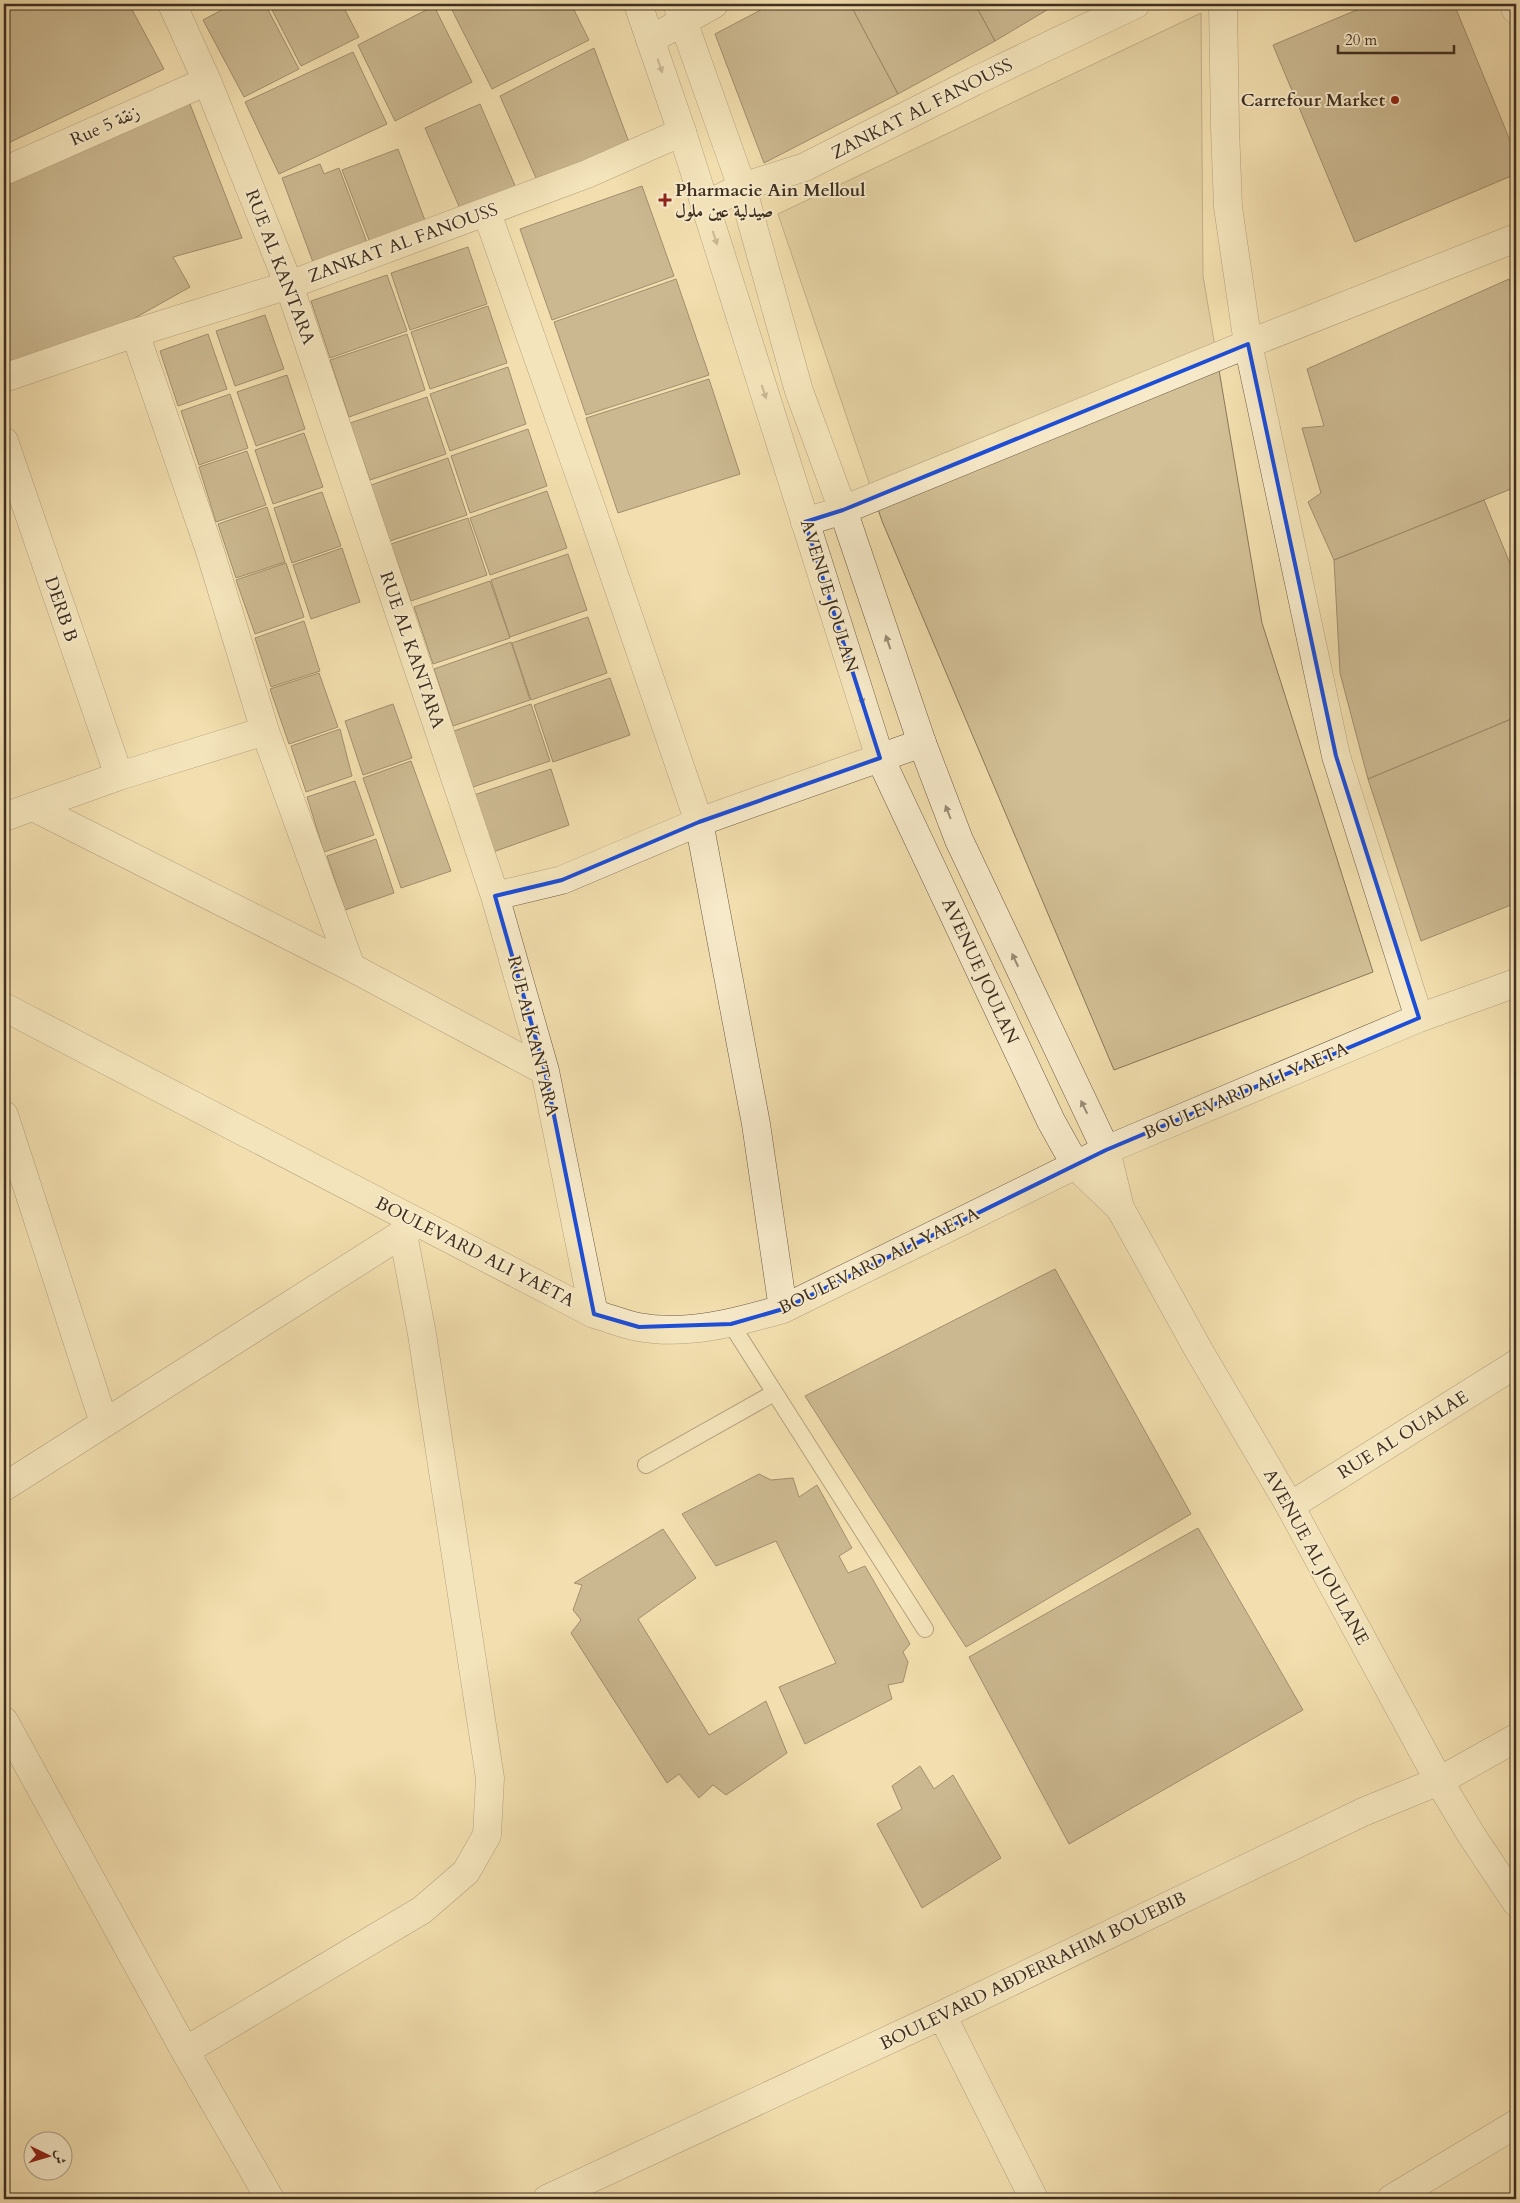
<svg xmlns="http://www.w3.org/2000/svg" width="1520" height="2203" font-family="Cardo,Amiri,serif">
  <rect width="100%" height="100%" fill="#f2deae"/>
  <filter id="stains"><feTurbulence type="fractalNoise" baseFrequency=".004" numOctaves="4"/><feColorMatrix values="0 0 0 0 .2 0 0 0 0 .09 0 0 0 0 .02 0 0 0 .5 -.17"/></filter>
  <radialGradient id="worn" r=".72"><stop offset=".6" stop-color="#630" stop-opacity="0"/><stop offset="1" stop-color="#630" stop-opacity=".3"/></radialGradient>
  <path fill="#d3c096" stroke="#88785b" d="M1201,13L1203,276L1262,623L1373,972L1114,1070L882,521L778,214Z"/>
  <path fill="#9c8a6a" stroke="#3e2f20" d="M4,4H129L164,69L4,145Z
    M233,4H265L299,69L244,97L203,20Z
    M269,4H342L359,37L301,66Z
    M449,4H571L589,40L492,89Z
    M772,4H850L898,94L764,163L715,34Z
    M850,4H975L995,41L898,94Z
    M975,4H1057L995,41Z
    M1371,4H1454L1516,155V174L1355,242L1273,45Z
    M434,6L472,82L395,121L358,45Z
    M594,48L630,145L536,178L500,96Z
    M353,52L387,124L279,174L245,102Z
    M188,99L242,238L173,257L190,287L85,346L4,372V186Z
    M480,104L516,188L461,211L425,128Z
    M398,149L426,223L371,245L342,170Z
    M320,164L324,174L339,168L368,245L314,265L282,178Z
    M642,186L674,276L552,320L520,229Z
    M468,247L487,304L410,330L391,273Z
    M387,275L407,331L330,358L311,301Z
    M676,279L709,375L586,415L554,322Z
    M1509,279L1516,296V487L1334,560L1308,502L1321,493L1302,428L1324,426L1307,369Z
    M488,306L507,363L430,389L411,332Z
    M265,315L284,369L235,386L216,331Z
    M208,334L227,389L178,406L160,351Z
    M407,334L425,390L349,417L330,360Z
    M508,367L526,424L450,451L430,394Z
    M287,375L305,429L256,446L237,392Z
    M709,379L740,474L618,513L586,418Z
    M230,394L248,448L199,465L181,411Z
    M427,397L446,454L370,480L350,423Z
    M528,429L547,486L470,513L451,456Z
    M304,433L323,487L273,504L255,450Z
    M247,451L266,505L216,522L199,467Z
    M448,458L467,515L390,541L371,485Z
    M547,491L567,548L490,575L470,518Z
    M322,492L341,546L292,563L274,508Z
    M1484,500L1516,578V717L1368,779L1340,673L1334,560Z
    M267,507L285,562L236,578L218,524Z
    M468,518L487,575L411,601L391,544Z
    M342,548L360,602L311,619L293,565Z
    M568,554L587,610L510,637L491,580Z
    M286,563L304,617L255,634L236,580Z
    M490,581L510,638L433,664L414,607Z
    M588,617L607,673L531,700L512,643Z
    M304,621L320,671L271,687L255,638Z
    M511,642L530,700L453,726L434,669Z
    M319,673L338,727L289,744L270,689Z
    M610,678L630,735L553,762L534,705Z
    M393,704L412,758L363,775L345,721Z
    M531,704L550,761L473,787L454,731Z
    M1516,717V903L1421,941L1368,779Z
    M340,729L352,776L306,792L291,746Z
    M411,761L451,871L401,888L363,778Z
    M551,769L569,825L493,852L474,795Z
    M355,781L374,835L324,852L307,797Z
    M376,839L394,893L345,910L327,856Z
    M1055,1269L1191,1514L966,1647L805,1396Z
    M759,1474L771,1480L793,1478L799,1497L817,1485L852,1548L839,1556L848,1573L865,1566L910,1644L903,1652L908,1662L903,1682L888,1685L892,1699L805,1744L779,1687L836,1663L776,1541L716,1566L682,1514Z
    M1198,1528L1303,1710L1069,1844L969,1657Z
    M663,1529L696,1578L638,1619L709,1735L766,1701L787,1753L726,1795L713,1785L699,1798L679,1774L667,1783L571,1633L581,1620L573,1610L582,1585L574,1583Z
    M920,1766L934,1789L953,1775L1001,1858L922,1908L877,1824L902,1809L892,1786Z"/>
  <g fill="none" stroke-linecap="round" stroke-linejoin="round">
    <defs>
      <path id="service" d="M731,1324L925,1629
        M646,1465L774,1393"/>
      <path id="minor" d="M172,4L207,81L289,285L495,896L545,1071L594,1314
        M1223,4L1225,128L1228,207L1248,344L1336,756L1419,1018
        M1514,4L1516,10
        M650,40L714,4
        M4,171L207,81
        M705,206L742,187L805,167L975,81L1136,4
        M487,213L586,493L699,822L756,1124L783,1309
        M135,333L209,548L265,731L351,967
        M4,378L135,333L289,285L587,174L682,132
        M4,441L119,776
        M805,522L843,510L1248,344L1516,238
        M33,807L351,967L545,1071
        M4,817L119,776L265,731
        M495,896L562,880L699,822L922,743
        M4,1007L594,1314C609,1318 623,1324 638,1327C687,1336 737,1322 783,1309L1106,1150L1419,1018L1516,983
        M4,1115L104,1423
        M4,1487L416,1225
        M1290,1506L1516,1364
        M4,1721L185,2051L270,2199
        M942,2015L1034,2199
        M185,2051L422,1910L466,1872L487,1835L490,1778L422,1334L403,1234
        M547,2199L942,2015L1363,1812L1439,1781L1516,1738
        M1391,2199L1516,2124"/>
      <path id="tertiary" d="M638,4L682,132L880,758L1051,1121L1076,1166L1120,1208
        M677,4L742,187L799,391L843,510L922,743L959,840L1106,1150L1120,1208L1198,1349L1290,1506L1439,1781L1472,1836L1516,1902"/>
    </defs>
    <use href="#service" stroke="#6b5b44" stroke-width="18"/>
    <use href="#minor" stroke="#6b5b44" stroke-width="29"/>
    <use href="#tertiary" stroke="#6b5b44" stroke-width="29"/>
    <use href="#service" stroke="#f7eaca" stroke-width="16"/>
    <use href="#minor" stroke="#f7eaca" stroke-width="28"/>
    <use href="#tertiary" stroke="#f7eaca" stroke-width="28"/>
  </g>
  <defs><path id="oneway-solid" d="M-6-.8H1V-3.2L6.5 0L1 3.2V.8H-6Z" transform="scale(1.25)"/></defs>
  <g fill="#9a8c75">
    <use href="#oneway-solid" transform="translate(660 66) rotate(71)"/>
    <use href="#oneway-solid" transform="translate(715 238) rotate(72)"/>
    <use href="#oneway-solid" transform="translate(764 392) rotate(72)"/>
    <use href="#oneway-solid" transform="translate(888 642) rotate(-109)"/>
    <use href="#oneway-solid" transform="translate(861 698) rotate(73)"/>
    <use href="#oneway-solid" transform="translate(948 812) rotate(-111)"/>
    <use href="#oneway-solid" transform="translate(1015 960) rotate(-115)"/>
    <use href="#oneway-solid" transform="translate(1084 1107) rotate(-116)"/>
  </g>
  <path d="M0 0H1520V2203H0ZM1248,344L1336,756L1419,1018L1106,1150L783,1309L731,1324L639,1327L594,1314L545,1071L495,896L562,880L699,822L880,758L805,522L843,510Z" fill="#f2deae" fill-opacity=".55" fill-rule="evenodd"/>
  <path fill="none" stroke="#1d4ed8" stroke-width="4" stroke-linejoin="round" d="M1248,344L1336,756L1419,1018L1106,1150L783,1309L731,1324L639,1327L594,1314L545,1071L495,896L562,880L699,822L880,758L805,522L843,510Z"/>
  <g fill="#8f2418" stroke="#f7eaca" stroke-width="2">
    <circle cx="1395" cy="100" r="5"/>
    <path d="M662.5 192.5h5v5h5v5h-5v5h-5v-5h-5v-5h5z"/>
  </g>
  <g text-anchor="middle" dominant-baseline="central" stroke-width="4" stroke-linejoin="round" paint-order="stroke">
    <g font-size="18" font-weight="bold" fill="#3e2f20" stroke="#f7eaca" text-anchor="end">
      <text x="1385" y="100">Carrefour Market</text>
      <text x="675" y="190" text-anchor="start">Pharmacie Ain Melloul<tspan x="675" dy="21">صيدلية عين ملول</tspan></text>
    </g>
    <g font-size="18" fill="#3e2f20" stroke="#f7eaca">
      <text transform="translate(922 109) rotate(-27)">ZANKAT AL FANOUSS</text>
      <text transform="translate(105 126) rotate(-24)">Rue 5 زنقة</text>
      <text transform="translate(403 243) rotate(-20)">ZANKAT AL FANOUSS</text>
      <text transform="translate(280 267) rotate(69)">RUE AL KANTARA</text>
      <text transform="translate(829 596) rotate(73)">AVENUE JOULAN</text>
      <text transform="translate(61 609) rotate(71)">DERB B</text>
      <text transform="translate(412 650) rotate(71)">RUE AL KANTARA</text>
      <text transform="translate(980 971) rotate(65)">AVENUE JOULAN</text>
      <text transform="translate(533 1036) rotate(76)">RUE AL KANTARA</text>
      <text transform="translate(1246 1091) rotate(-23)">BOULEVARD ALI YAETA</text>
      <text transform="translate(475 1252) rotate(27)">BOULEVARD ALI YAETA</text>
      <text transform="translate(879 1261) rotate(-26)">BOULEVARD ALI YAETA</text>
      <text transform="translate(1403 1435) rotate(-32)">RUE AL OUALAE</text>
      <text transform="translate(1316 1557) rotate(61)">AVENUE AL JOULANE</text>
      <text transform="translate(1033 1971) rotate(-26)">BOULEVARD ABDERRAHIM BOUEBIB</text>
    </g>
  </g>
  <rect width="1520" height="2203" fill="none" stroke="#f2deae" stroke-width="20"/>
  <rect x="5" y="5" width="1510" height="2193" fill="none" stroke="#3e2f20" stroke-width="2.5"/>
  <rect x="10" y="10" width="1500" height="2183" fill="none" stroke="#3e2f20"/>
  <g transform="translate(48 2156) rotate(95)"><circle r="24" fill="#f7eaca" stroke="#ad9f86"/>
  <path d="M0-4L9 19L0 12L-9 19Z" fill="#8f2418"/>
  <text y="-8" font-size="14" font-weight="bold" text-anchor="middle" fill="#3e2f20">ش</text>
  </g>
  <path d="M1338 45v8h116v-8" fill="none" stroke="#3e2f20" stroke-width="2.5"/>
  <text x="1345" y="45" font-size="15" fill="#3e2f20" stroke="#f7eaca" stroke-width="4" paint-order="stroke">20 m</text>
  <rect width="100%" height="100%" filter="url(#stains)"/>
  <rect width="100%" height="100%" fill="url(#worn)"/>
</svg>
